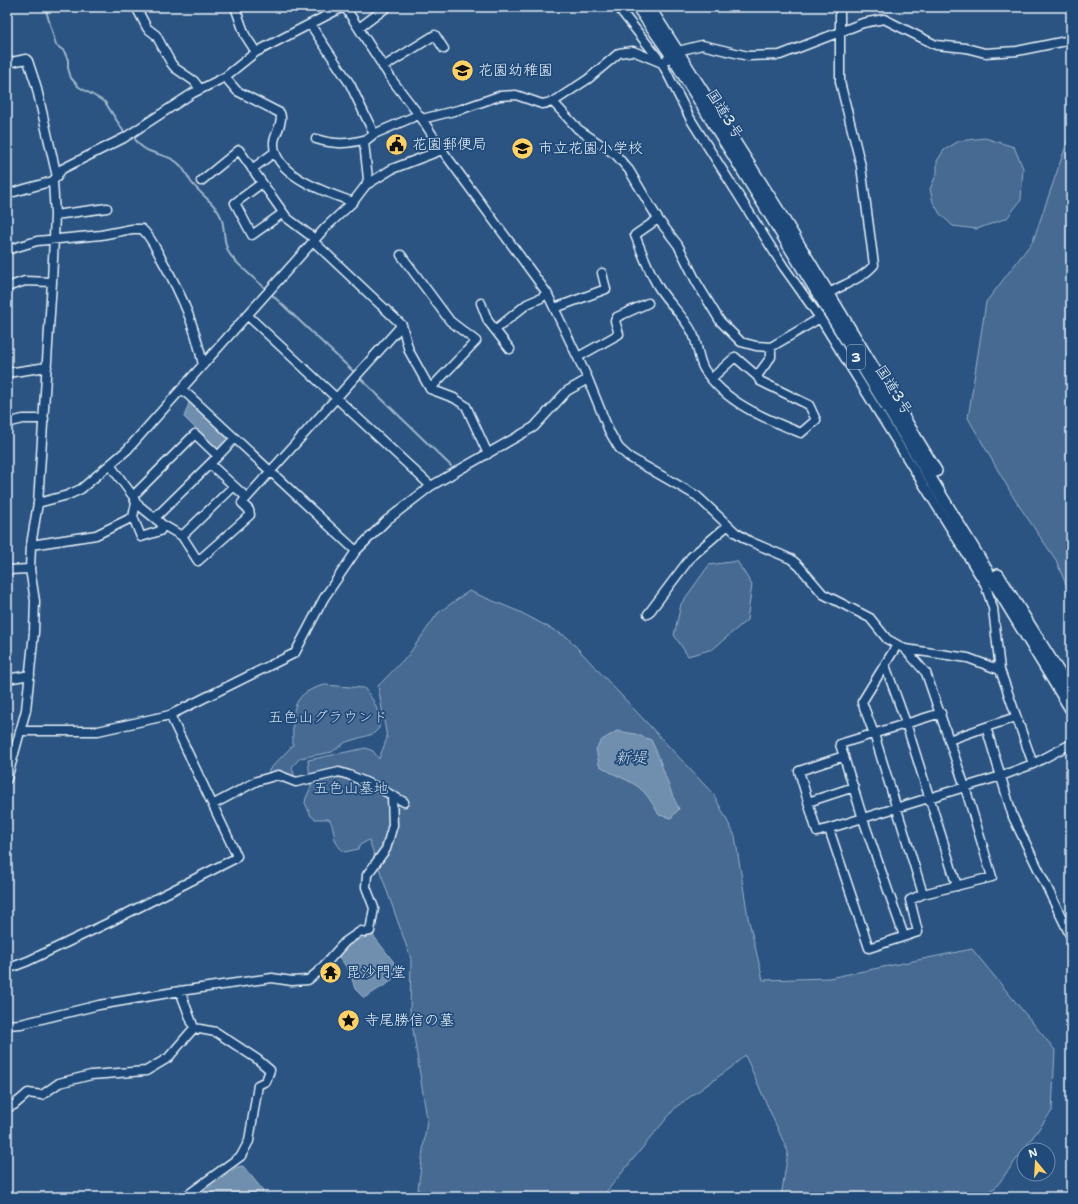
<svg xmlns="http://www.w3.org/2000/svg" width="1078" height="1204" font-family="'Shantell Sans','Klee One',sans-serif">
  <rect width="100%" height="100%" fill="#2b5482"/>
  <filter id="ink" filterUnits="userSpaceOnUse"><feTurbulence type="fractalNoise" baseFrequency=".025" numOctaves="2"/><feDisplacementMap in="SourceGraphic" scale="8" xChannelSelector="R" yChannelSelector="G"/><feConvolveMatrix kernelMatrix="1 2 1 2 8 2 1 2 1" color-interpolation-filters="sRGB"/></filter>
  <g filter="url(#ink)">
    <path fill="#476b93" stroke="#98aec6" d="M1071,131V597L1056,560L1015,500L968,418L986,302L1033,241Z
      M985,138L1014,147L1023,168L1021,200L1007,218L977,229L953,226L940,214L933,202L930,189L937,173V161L944,150L959,141Z
      M737,561L752,585L747,620L713,649L688,656L674,635L681,604L709,565Z
      M469,591L520,612L567,637L714,795L735,836L748,917L763,980L829,978L972,949L1055,1050L1052,1111L996,1187L978,1197H781L788,1152L745,1055L732,1067L676,1107L602,1197H417L427,1119L410,1011L411,959L369,840L360,845L358,849L345,852C330,842 337,831 329,819H315L311,816L305,803L306,798L311,787L308,760L366,748L373,751L379,759L387,738L378,686L409,654L438,613Z
      M325,685L364,688C375,701 380,712 379,728L373,734L346,742L332,752L300,758L292,767L296,782L278,776L267,778L269,770L293,745C293,715 288,693 325,685Z"/>
    <path fill="#708ead" stroke="#a0b6cb" d="M190,400L231,437L219,449H216L184,417Z
      M617,731L635,734L651,740C663,763 667,787 679,809L671,818L659,815C653,804 646,791 634,784C622,777 611,774 599,765L596,749L602,740Z
      M372,934L393,961L397,973L390,982L364,998L355,989L350,972L337,954L347,945Z
      M243,1166L262,1189L264,1197H196L237,1167Z"/>
    <g fill="none" stroke-linecap="round" stroke-linejoin="round">
      <path stroke="#a0b6cb" stroke-width="2" d="M45,7L56,45L64,51L68,60V68L71,78L79,87L105,102L124,132
        M135,139C147,158 168,151 181,166C185,171 188,177 191,182C200,194 218,205 222,220C225,231 223,242 229,253C236,264 256,280 266,289
        M270,293L355,373
        M358,376L451,466"/>
      <defs>
        <path id="minor" d="M136,7L147,28L156,35L171,63L175,68L194,81L200,89
          M235,7L245,35L256,52
          M345,7L392,80L422,119L442,150L547,293L588,379L609,431L619,448L629,457L697,496L735,532L749,541L791,559L799,566L823,594L870,618L887,639L905,649L926,673L965,787L992,877L923,894L910,900L918,932L869,948L829,829
          M618,7L662,63L691,120L783,266L820,318L985,584L993,608L1000,670L1033,764
          M359,28L387,7
          M7,63L26,59L28,61L36,85L57,177
          M662,63L678,51L702,45L748,56L780,55L863,23L884,19L936,45L966,48L985,53L1017,51L1071,40
          M383,67L435,35L444,49
          M225,77L237,91L280,113C284,121 275,134 274,142C272,176 329,193 353,202
          M553,102L578,129L616,155L629,170L658,219L678,245L697,283L720,321L741,342L756,346L771,347L820,318
          M422,119L462,109L499,96L516,95L542,104L553,102L588,79L619,53L633,51L662,63
          M374,134L418,115
          M316,139C336,145 348,144 367,139
          M252,169L275,152
          M201,181L239,150L287,218L315,239
          M262,183L235,203L252,235L283,213
          M366,185L392,169L442,150
          M7,194L53,181L62,169L124,138L193,93L225,77L256,52L343,7
          M55,215L107,208
          M658,219L635,235C642,253 649,272 659,288C669,304 685,317 693,334C698,345 698,359 704,369C725,403 766,419 801,433L816,420L809,405L760,381L757,376L735,357L712,378
          M7,250L37,241L101,235L132,229H142C151,237 156,249 162,260C182,295 195,326 203,365
          M401,255L450,321L476,341L430,389
          M7,287L25,281L52,282
          M824,296C841,285 861,280 874,265L861,166L840,82V7
          M481,303L488,321L510,349
          M555,308L606,289L602,273
          M247,315L431,486
          M402,325L409,351L430,389L454,398L466,406L488,454
          M495,330L527,304L541,298L547,293
          M578,357L619,334L615,321L617,317L648,303
          M7,373L47,367
          M757,376L771,357V347
          M182,389L356,551
          M7,423L23,419H44
          M218,456L235,438
          M210,464L246,497
          M110,465L133,496L136,503L163,525L182,536L198,561L250,515L249,510L242,503L402,325L313,241
          M133,496L195,434L218,456L155,518
          M38,503L68,495L81,489L127,450L326,227L353,202L366,185L368,179L364,142L374,134L350,84L310,24
          M136,503L133,517L141,537L160,531L163,525
          M182,536L234,486
          M31,545L96,535L133,517
          M7,570L30,569
          M648,614L691,557L727,526
          M897,645L862,702L874,734L923,894
          M905,649L968,658L1000,670
          M885,665L906,723L957,886
          M7,679L30,675
          M986,727L1016,717
          M21,731H98L170,715L295,653L324,598L356,551L387,520L431,486L534,427L567,391L588,379
          M949,740L986,727L1013,817L1071,937
          M844,756L799,771L817,832L1001,776L1033,764L1071,744
          M7,779L26,710L34,632L35,601L30,569L31,545L38,503L52,282L55,215L53,181
          M808,802L854,787
          M214,804L257,781L278,775L296,782L339,772L349,775L377,787L404,802
          M904,936L863,819L840,744L941,713
          M7,969L28,961L110,922L234,859L237,856L170,715
          M180,991L194,1028L216,1032L257,1059L270,1070L266,1081L258,1085L249,1141L241,1156L185,1197
          M7,1025L21,1024L99,1005L180,991L272,978L292,981L308,980L319,971L345,942L361,931L365,932L370,931L374,908L366,887L367,875L386,849L393,825L392,796
          M7,1108L14,1105L28,1093L42,1095L59,1083L91,1075L146,1071L168,1058L194,1028"/>
        <path id="highway" d="M638,7L672,56L769,213L1071,709
          M649,7L776,207L936,471
          M998,575L1071,692"/>
      </defs>
      <use href="#minor" stroke="#e8f1f8" stroke-width="11"/>
      <use href="#highway" stroke="#e8f1f8" stroke-width="14"/>
      <use href="#minor" stroke="#1f4a7a" stroke-width="8"/>
      <use href="#highway" stroke="#1f4a7a" stroke-width="11"/>
    </g>
  </g>
  <defs>
    <symbol id="school-disc" viewBox="-11 -11 22 22"><circle r="9.5" fill="#ffd166" stroke="#1f4a7a"/><path d="M0-5L7-2L0 1L-7-2ZM-4 1L0 2.5L4 1V4Q0 6-4 4Z" fill="#111"/></symbol>
    <symbol id="civic-disc" viewBox="-11 -11 22 22"><circle r="9.5" fill="#ffd166" stroke="#1f4a7a"/><path d="M-.6-6.5H3V-4.5H.6V-3L4-1V1h2V6H-6V1h2V-1L-.6-3ZM-1.2 2.5V6h2.4V2.5Z" fill="#111"/></symbol>
    <symbol id="temple-disc" viewBox="-11 -11 22 22"><circle r="9.5" fill="#ffd166" stroke="#1f4a7a"/><path d="M0-6L5-2H3V0L6.5 2.5H4V6H1.5V3h-3V6H-4V2.5H-6.5L-3 0V-2H-5Z" fill="#111"/></symbol>
    <symbol id="sight-disc" viewBox="-11 -11 22 22"><circle r="9.5" fill="#ffd166" stroke="#1f4a7a"/><path d="M0-6L1.8-2.2L6-1.7L2.9 1.2L3.7 5.4L0 3.3L-3.7 5.4L-2.9 1.2L-6-1.7L-1.8-2.2Z" fill="#111"/></symbol>
  </defs>
  <g fill-rule="evenodd">
    <use href="#school-disc" x="450" y="58" width="25" height="25"/>
    <use href="#civic-disc" x="384" y="132" width="25" height="25"/>
    <use href="#school-disc" x="510" y="136" width="25" height="25"/>
    <use href="#temple-disc" x="318" y="960" width="25" height="25"/>
    <use href="#sight-disc" x="336" y="1008" width="25" height="25"/>
  </g>
  <g text-anchor="middle" dominant-baseline="central" stroke-width="3.5" stroke-linejoin="round" paint-order="stroke">
    <rect fill="#1f4a7a" stroke="#acbfd2" stroke-width="1" x="847" y="345" width="18" height="24" rx="3"/>
    <g font-size="14" font-weight="bold" fill="#e8f1f8">
      <text x="856" y="357">3</text>
    </g>
    <g font-size="15" fill="#e8f1f8" stroke="#1f4a7a" text-anchor="start">
      <text x="478" y="70">花園幼稚園</text>
      <text x="412" y="144">花園郵便局</text>
      <text x="538" y="148">市立花園小学校</text>
      <text x="346" y="972">毘沙門堂</text>
      <text x="364" y="1020">寺尾勝信の墓</text>
    </g>
    <g font-size="15" fill="#e8f1f8" stroke="#1f4a7a">
      <text transform="translate(725 114) rotate(58)">国道3号</text>
      <text transform="translate(894 390) rotate(58)">国道3号</text>
    </g>
    <g font-size="15" fill="#d0dde9" stroke="#1f4a7a">
      <text x="328" y="717">五色山グラウンド</text>
      <text x="351" y="788">五色山墓地</text>
    </g>
    <g font-size="16" font-style="italic" fill="#d0dde9" stroke="#1f4a7a">
      <text x="631" y="757">新堤</text>
    </g>
  </g>
  <rect width="1078" height="1204" fill="none" stroke="#1f4a7a" stroke-width="24"/>
  <rect x="12" y="12" width="1054" height="1180" fill="none" stroke="#e8f1f8" stroke-width="1.5" filter="url(#ink)"/>
  <g transform="translate(1036 1162) rotate(342)"><circle r="19" fill="#1f4a7a" stroke="#6f8dac"/>
  <path d="M0-3L7 15L0 10L-7 15Z" fill="#ffd166"/>
  <text y="-6" font-size="11" font-weight="bold" text-anchor="middle" fill="#e8f1f8">N</text>
  </g>
</svg>
